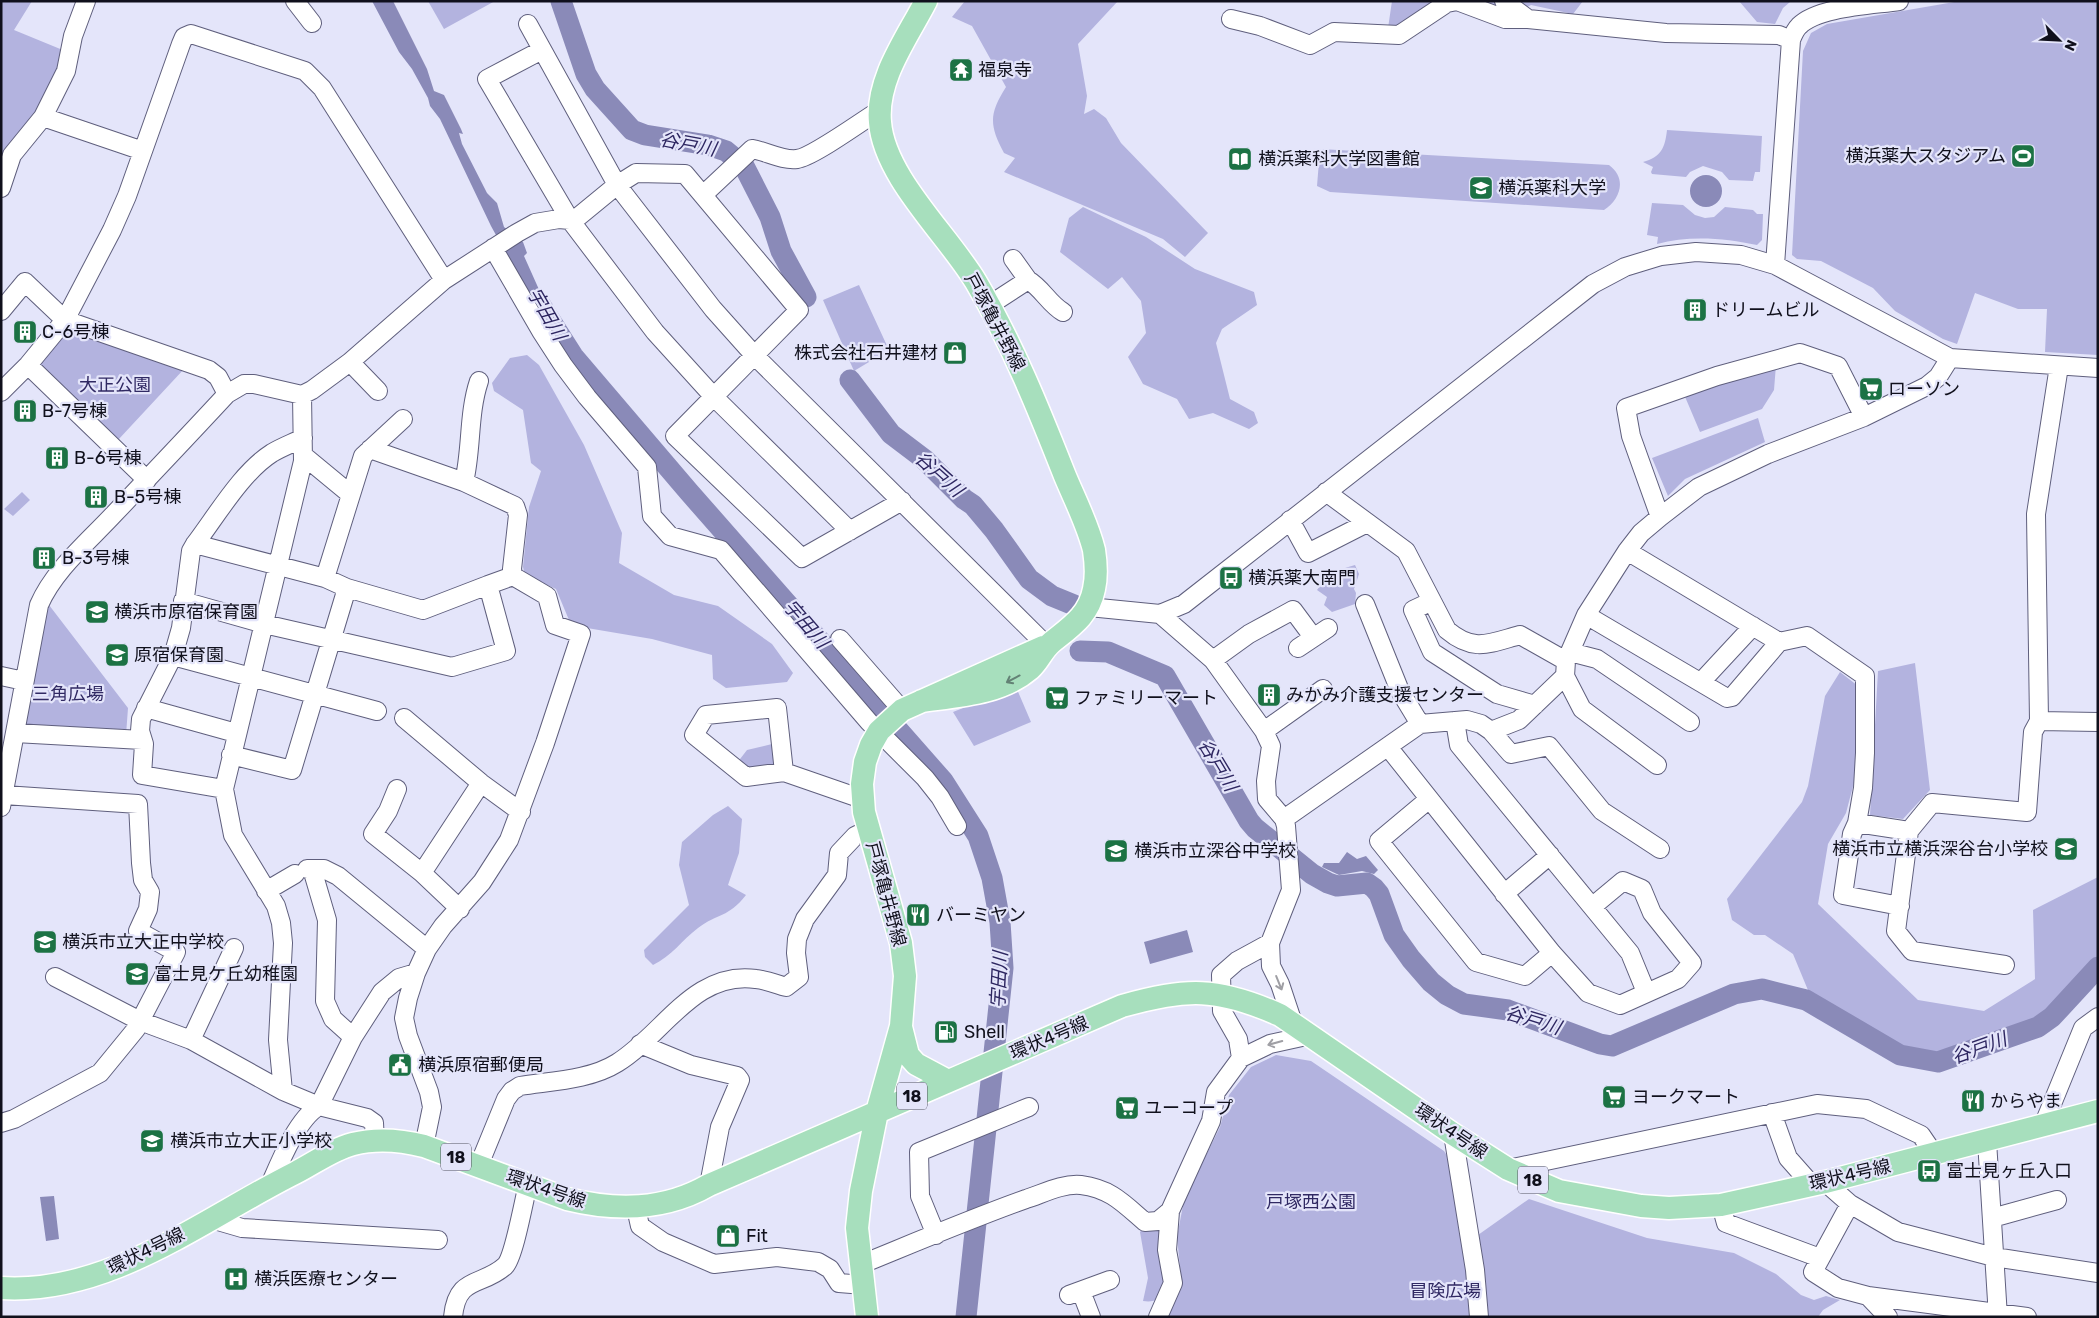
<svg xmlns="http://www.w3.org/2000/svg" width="2099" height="1318" font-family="Rubik,'Noto Sans JP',sans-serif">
  <rect width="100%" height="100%" fill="#e4e5fa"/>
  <path fill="#b3b3df" d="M1,1H32L14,30L70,53L1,188Z
    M428,1H495L444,29Z
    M965,1H1118L1078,44L1087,96L1084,114L1094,109L1106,118L1121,143L1208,233L1185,257L1163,239L1004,172L1015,158L1004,153C989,125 989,114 1006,87L972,26L952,17Z
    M1392,1H1583L1573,14L1531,5L1505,19L1457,1L1387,35Z
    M1739,1H1790V2L1783,8L1775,24L1757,22Z
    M1960,1H2098V355L2045,352L2047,309H2018L1975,293L1957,344L1943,339L1895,311L1873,288L1821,261L1797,259L1792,255L1803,51L1811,33L1827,24Z
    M1667,130L1762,136L1760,172H1755L1753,181L1729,180L1722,172L1703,166L1690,172L1686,177L1652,174L1651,172L1653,167L1643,162C1661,157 1665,148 1667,130Z
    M1320,149L1609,165C1627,178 1621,199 1604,210L1330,192L1317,186Z
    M1652,203L1683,205L1695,215L1705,218L1714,217L1725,207L1753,210L1757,214H1763L1762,240L1757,245C1725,238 1689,235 1657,244L1658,237L1647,235Z
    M1083,207L1146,237L1195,269L1254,292L1257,305L1222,329L1216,343L1230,399L1254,412L1258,423L1249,429L1213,413L1189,419L1177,399L1143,384L1128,357L1146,333L1141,301L1122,277L1108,289L1060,252L1069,218Z
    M859,285L889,350L854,371L823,300Z
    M75,330L184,369L118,440L36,367L65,331Z
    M527,355L539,365L584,445L622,533L619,563L674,595L718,606L772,644L793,673L787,682L726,688L713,679L712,655L652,639L587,628L569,620L556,589L525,575L523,567L529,507L541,471L531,463L523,410L494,391L492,383L510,358Z
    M1776,365L1774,390L1762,409L1700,432L1683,392Z
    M1758,418L1765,442L1685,479L1668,496L1652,458Z
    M22,492L30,500L13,516L4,509Z
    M1355,565L1359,574L1354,589L1356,593L1355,604L1332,612L1324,605L1327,597L1317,590L1326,578H1337L1345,568Z
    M49,605L128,708L126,735L26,728L25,724L43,618Z
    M1915,663L1930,790L1903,819L1870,815L1878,671Z
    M1840,672L1858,686L1857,771L1846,813L1828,844L1818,904L1918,1000L1984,1011L2035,979L2033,910L2098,877V967L2052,1017L2038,1027L1938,1056L1929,1057L1903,1051L1810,995L1793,954L1765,935H1754L1732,920L1727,899L1802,802L1808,786L1825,696Z
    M1016,687L1031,722L974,746L953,712Z
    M776,743L779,767L746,771L737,763L747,750Z
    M728,806L742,819L739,853L728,885L746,895C728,918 718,913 698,928C682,940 672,956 653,965L645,957L644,950L689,905L679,865L682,842L713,815Z
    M1276,1055L1311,1061L1444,1151L1450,1160L1474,1317H1154L1158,1314L1181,1277L1177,1237L1184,1200L1220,1127L1229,1095L1251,1067Z
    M1529,1199L1647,1238L1734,1253L1776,1274L1801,1295L1814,1300L1826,1296L1840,1300L1823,1310L1818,1317H1480L1478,1235Z
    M1145,1227L1166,1228C1167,1250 1180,1307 1143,1301L1148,1278L1140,1232Z"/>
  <path fill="#8a8ab8" d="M372,1H393L427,69L434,91L444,95L461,129L463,134L459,133L462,144L487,193L497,203L504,227L523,242L527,253L524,256L545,303L555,332L528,293L491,226L440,119L430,106L428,98L412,69L399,52Z
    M1690 191a16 16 0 1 1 32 0a16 16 0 1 1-32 0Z
    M1347,852L1357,859L1366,856L1378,870L1374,874L1362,871L1339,875L1322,867L1324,863H1339Z
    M1187,930L1193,952L1150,964L1144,942Z
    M54,1196L59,1239L46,1241L40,1197Z"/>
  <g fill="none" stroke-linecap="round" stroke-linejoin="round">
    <path stroke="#8a8ab8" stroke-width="21" d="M561,1L586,74L595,89L632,130L645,135L708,145L726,151L744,166L770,217L781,251L806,297
      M538,301L573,356L689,492L943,781L978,836L992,878L1000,922L1003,968L966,1317
      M850,380L891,434L924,459L964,499L973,505L994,530L1029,579L1052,596L1074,605
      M1080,651L1108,652L1165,676L1249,821L1255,828L1312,874L1328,883L1337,886L1367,883L1374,888L1379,894L1394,935L1411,959L1431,982L1447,995L1464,1004L1508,1010L1600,1044L1612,1046L1734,994L1762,989L1806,1000L1900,1055L1938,1062L2038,1027L2052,1017L2098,967"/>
    <defs>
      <path id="minor" d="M295,1L312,23
        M1504,1L1528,19
        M1231,19L1260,26L1310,45L1334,32L1399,35L1447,3L1457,1L1505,19H1528L1666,33L1779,35L1791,40
        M528,24L617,185L713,309L755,356L1047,646
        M542,50L487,79L570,220L655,332L714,397L850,531
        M43,117L143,151
        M1,188L12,155L43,117L66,71L73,36L86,1
        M703,195L752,149C766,151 782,161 797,159C813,157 863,120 880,110
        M493,248L541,331L563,365L587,397L647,467L652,516L670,536L721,550L869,722L925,778L940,797L957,826
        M1775,265L1791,40C1793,35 1795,30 1799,26C1817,7 1873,5 1899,1
        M1028,280C1042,288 1049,304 1063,312
        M988,306L1028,280L1013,259
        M1,311L25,282L65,320L209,370L218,377L227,394
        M350,362L378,391
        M28,365L147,480
        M2059,366L2036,514L2039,721L2098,722
        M1,392L28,365L65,320L112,230L127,196L181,44L184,37L191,34L305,71L322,88L444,280
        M370,449L464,482L515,506L518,515L512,569L513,576L547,596L555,625L581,634L545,743L509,840L482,882L443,926L427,949L416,973L408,998L404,1018L408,1036L429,1092L432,1107L424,1146
        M304,456L350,494
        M464,482C472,449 468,414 479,381
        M1326,492L1406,551L1447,630C1474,653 1490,643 1520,635L1566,661
        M1660,517L1631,436L1626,408L1717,376L1800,353L1838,366L1864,417
        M1290,520L1308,553L1367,523
        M195,544L325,578L347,588L423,610L488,585
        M1627,551L1779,642L1807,636L1865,676V753L1863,788L1857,823L1909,831L1932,803L2027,812L2033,732L2039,721
        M325,578L363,456L403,419
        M183,601L264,624L452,667L506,651L488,585L513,576
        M1432,601L1413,610L1432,652L1497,694L1535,705
        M1365,604L1400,691L1420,724
        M1089,607L1160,614L1184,604L1593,284L1625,267L1661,256L1696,252L1741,255L1775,265L1950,358L2098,368
        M1160,614L1213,660L1264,731L1271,746L1266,781L1267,799L1284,819L1286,826L1291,890L1270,943L1271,966L1280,984L1293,1023
        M1586,615L1727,698L1732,697L1779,642
        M840,639L902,710
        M1298,648L1328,628
        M1570,652L1597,659L1690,722
        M173,656L377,711
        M1213,660L1249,634L1293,610L1313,637
        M1,676L24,681
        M1565,676L1582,709L1657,765
        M1701,682L1753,626
        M146,708L236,733
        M404,718L481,783L521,812
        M1455,721L1459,745L1630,953L1646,992
        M1264,731L1323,689
        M1491,731L1511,754L1549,746L1602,811L1660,849
        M15,733L142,740
        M1388,747L1552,953L1588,993L1620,1005L1678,979L1692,963L1652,913L1642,889L1623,881L1593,906
        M231,755L292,770L347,588
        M784,772L777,708L706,715L694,735L746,777L784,772L862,799
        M224,789L142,775L144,744L140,731L141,719L173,656L181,628L191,551L195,544C217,515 242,472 272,453C282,447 293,443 303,438
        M397,789L388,811L373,834L422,873L460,909
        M1428,800L1379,841L1476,962L1525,976L1552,953
        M1,807L39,605C54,570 88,542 114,514C152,474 190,434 227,394L244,384H254L302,395L312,390L350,362L444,280L517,233L535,223L559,219L570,220L578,217L617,185L636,173L685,174L799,310L675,436L802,558L902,501
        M1284,819L1420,724L1467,720L1481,724L1491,731L1519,720L1565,676L1566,661L1586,615L1627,551L1641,533L1660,517L1699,487L1768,454L1864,417L1927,386L1938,377L1950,358
        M1857,823L1852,834L1843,895L1900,906
        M1909,831L1896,931L1912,951L2005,965
        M307,869H324L338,876L427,949
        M312,869L327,920L325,1001L333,1019L353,1037
        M422,873L481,783
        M266,891L295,874
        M1504,894L1550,855
        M55,977L140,1021L191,1040L283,1091L319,1106C297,1119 280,1162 270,1185
        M191,1040L234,948
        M640,1044L691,1065L737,1076L740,1080L720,1127L709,1185
        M1241,1058L1270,1044L1311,1035
        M283,1091L278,1040L283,943L281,923L276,906L233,835L224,789L303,461L302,395
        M1772,1113L1788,1158L1811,1184
        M1,1123L14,1119L100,1073L136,1029L176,952L138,931L148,909L150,892L143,880L141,863L138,804L4,795
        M2043,1126L2083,1028L2098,1017
        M1453,1134L1475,1270L1479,1317
        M375,1141L374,1123L367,1118L319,1106L353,1037L382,992L399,978L416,973
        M1987,1141L1998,1317
        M479,1165L506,1099L512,1091L520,1086C551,1081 590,1080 617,1063C663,1035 694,970 756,979C766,980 776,984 786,987L799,977L796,953L797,939L805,919L837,875L839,853L855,836L869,829
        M1508,1169L1817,1104L1866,1109L1921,1135L1934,1154
        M1825,1182L1850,1204L1898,1232L1994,1257L2098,1273
        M1850,1204L1813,1272L1838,1288L1868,1296L2027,1317
        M1721,1205L1726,1223L1820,1258
        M636,1208L640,1226L663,1242L714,1264L777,1257L818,1262L830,1269L839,1283L864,1285
        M1992,1218L2057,1200
        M211,1219L242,1228L438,1240
        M936,1235L920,1196L919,1152L1029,1107
        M862,1264C916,1242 970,1219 1026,1199C1042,1194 1063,1183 1081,1185C1111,1189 1123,1203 1145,1222L1158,1221L1170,1211L1211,1121L1216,1092L1241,1058L1238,1039L1222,1011L1221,975L1237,961L1270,943
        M1081,1291L1091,1317
        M1069,1295L1110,1280
        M1868,1296L1888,1317
        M453,1317C457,1275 482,1287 505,1266C514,1257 524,1200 528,1184
        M1158,1317L1173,1283L1167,1250L1170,1211"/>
      <path id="major" d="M922,701C959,696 1001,694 1030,669C1039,661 1043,649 1052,642C1072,626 1089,615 1094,589C1097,576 1096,563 1094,550C1088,525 1075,500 1065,476C1039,410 1012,343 976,282C948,235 884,177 880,122C876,79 907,38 926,1
        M901,1027L908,1055L916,1064L948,1081
        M1,1288C109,1295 203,1219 295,1173C313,1164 333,1149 353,1144C377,1138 400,1140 424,1146L567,1199C616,1211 664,1211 709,1185L1122,1006C1187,988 1217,987 1280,1015L1453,1134L1508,1169L1559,1191L1641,1206L1669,1208L1721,1205L1825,1182L2098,1111
        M867,1317L857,1228L861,1191L877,1112L901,1026L905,976L901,943L864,812L862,784L865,762L871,745L879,731L902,710L1043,647"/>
    </defs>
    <use href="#minor" stroke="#5f5f7d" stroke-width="20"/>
    <use href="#major" stroke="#fff" stroke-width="25"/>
    <use href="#minor" stroke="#fff" stroke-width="18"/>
    <use href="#major" stroke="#a7dfbd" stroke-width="22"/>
  </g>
  <defs><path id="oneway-shaft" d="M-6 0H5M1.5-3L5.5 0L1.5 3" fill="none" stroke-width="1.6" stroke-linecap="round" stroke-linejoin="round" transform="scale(1.25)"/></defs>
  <use stroke="#638275" href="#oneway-shaft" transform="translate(1013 679) rotate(152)"/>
  <g stroke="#9f9fa4">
    <use href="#oneway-shaft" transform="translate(1279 983) rotate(68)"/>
    <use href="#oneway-shaft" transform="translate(1275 1043) rotate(165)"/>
  </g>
  <defs>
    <symbol id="temple-square" viewBox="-11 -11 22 22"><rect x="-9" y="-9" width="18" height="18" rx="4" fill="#1c7244" stroke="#e4e5fa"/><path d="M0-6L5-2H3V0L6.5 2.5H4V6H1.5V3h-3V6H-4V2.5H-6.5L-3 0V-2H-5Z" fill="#fff"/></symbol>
    <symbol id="stadium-square" viewBox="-11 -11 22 22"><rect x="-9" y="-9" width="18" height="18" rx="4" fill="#1c7244" stroke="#e4e5fa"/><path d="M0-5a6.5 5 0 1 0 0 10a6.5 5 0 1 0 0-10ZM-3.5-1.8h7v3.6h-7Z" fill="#fff"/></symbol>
    <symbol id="library-square" viewBox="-11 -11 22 22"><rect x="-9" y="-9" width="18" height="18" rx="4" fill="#1c7244" stroke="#e4e5fa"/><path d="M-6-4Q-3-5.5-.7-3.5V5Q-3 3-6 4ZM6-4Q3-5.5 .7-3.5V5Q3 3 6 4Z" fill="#fff"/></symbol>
    <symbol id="university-square" viewBox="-11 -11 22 22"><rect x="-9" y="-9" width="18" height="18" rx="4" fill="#1c7244" stroke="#e4e5fa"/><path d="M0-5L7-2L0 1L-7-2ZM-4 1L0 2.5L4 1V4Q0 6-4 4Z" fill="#fff"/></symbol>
    <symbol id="building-square" viewBox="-11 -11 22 22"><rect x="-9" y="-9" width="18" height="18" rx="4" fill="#1c7244" stroke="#e4e5fa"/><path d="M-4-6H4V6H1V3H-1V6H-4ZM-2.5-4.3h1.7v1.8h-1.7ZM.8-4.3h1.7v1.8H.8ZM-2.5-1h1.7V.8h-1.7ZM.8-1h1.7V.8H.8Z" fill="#fff"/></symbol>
    <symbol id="shop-square" viewBox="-11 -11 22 22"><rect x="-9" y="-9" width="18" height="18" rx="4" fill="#1c7244" stroke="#e4e5fa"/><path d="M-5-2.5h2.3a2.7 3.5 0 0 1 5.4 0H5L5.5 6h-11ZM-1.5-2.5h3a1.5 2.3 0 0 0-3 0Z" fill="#fff"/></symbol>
    <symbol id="supermarket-square" viewBox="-11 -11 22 22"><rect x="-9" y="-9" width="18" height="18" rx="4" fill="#1c7244" stroke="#e4e5fa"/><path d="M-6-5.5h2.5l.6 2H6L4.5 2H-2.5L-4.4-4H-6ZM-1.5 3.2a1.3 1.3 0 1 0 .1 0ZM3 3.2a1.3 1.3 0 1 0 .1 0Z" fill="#fff"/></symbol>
    <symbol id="bus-square" viewBox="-11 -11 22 22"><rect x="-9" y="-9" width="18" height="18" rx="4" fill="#1c7244" stroke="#e4e5fa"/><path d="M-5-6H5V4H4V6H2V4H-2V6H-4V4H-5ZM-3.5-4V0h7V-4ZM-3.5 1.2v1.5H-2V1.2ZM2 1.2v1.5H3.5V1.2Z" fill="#fff"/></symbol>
    <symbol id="school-square" viewBox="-11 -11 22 22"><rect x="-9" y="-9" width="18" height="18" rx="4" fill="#1c7244" stroke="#e4e5fa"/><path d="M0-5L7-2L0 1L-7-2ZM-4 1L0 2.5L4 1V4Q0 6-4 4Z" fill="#fff"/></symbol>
    <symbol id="restaurant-square" viewBox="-11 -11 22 22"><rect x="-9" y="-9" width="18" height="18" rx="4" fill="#1c7244" stroke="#e4e5fa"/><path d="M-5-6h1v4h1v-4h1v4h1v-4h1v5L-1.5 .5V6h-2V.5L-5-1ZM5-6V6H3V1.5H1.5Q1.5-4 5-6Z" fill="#fff"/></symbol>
    <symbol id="fuel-square" viewBox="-11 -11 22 22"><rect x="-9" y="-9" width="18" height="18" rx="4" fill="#1c7244" stroke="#e4e5fa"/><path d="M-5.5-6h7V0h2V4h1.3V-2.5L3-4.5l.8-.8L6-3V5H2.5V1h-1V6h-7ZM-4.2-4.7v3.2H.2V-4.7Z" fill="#fff"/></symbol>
    <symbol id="civic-square" viewBox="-11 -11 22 22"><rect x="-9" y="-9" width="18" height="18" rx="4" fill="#1c7244" stroke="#e4e5fa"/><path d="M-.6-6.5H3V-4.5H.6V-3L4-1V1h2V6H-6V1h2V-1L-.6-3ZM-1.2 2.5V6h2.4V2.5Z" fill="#fff"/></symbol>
    <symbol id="hospital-square" viewBox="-11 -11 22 22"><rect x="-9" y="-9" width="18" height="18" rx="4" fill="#1c7244" stroke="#e4e5fa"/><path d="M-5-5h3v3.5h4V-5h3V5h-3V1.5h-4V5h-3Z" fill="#fff"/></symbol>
  </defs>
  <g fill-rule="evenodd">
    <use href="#temple-square" x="947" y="56" width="28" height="28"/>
    <use href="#stadium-square" x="2009" y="142" width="28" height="28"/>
    <use href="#library-square" x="1226" y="145" width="28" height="28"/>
    <use href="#university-square" x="1467" y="174" width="28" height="28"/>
    <use href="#building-square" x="1681" y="296" width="28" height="28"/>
    <use href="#building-square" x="11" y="318" width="28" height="28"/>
    <use href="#shop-square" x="941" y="339" width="28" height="28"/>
    <use href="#supermarket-square" x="1857" y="375" width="28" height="28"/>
    <use href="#building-square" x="11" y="397" width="28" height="28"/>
    <use href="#building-square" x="43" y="444" width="28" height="28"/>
    <use href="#building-square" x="82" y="483" width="28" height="28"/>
    <use href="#building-square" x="30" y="544" width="28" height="28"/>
    <use href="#bus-square" x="1217" y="564" width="28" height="28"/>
    <use href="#school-square" x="83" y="598" width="28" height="28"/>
    <use href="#school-square" x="103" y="641" width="28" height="28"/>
    <use href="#building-square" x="1255" y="681" width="28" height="28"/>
    <use href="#supermarket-square" x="1043" y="684" width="28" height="28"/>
    <use href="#school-square" x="2052" y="835" width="28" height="28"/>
    <use href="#school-square" x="1102" y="837" width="28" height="28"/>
    <use href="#restaurant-square" x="904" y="901" width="28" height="28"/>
    <use href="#school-square" x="31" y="928" width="28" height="28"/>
    <use href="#school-square" x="123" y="960" width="28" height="28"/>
    <use href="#fuel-square" x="932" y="1018" width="28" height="28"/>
    <use href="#civic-square" x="386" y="1051" width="28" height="28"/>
    <use href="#supermarket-square" x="1600" y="1083" width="28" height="28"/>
    <use href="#restaurant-square" x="1959" y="1087" width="28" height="28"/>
    <use href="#supermarket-square" x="1113" y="1094" width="28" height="28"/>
    <use href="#school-square" x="138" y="1127" width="28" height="28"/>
    <use href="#bus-square" x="1915" y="1157" width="28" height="28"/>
    <use href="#shop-square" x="714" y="1222" width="28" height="28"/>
    <use href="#hospital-square" x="222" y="1265" width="28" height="28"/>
  </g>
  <g text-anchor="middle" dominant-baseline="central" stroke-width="4.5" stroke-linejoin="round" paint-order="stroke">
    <g fill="#e4e5fa" stroke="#50505f" stroke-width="1">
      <rect x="897" y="1082.5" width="30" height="27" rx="4"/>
      <rect x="441" y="1143.5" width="30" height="27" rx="4"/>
      <rect x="1518" y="1166.5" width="30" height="27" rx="4"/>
    </g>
    <g font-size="16" font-weight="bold" fill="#10101c">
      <text x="912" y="1096">18</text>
      <text x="456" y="1157">18</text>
      <text x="1533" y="1180">18</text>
    </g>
    <g font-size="18" fill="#10101c" stroke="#e4e5fa" text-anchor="start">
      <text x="978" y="70">福泉寺</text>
      <text x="2006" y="156" text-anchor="end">横浜薬大スタジアム</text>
      <text x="1258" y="159">横浜薬科大学図書館</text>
      <text x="1498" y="188">横浜薬科大学</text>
      <text x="1712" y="310">ドリームビル</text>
      <text x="42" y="332">C-6号棟</text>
      <text x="938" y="353" text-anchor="end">株式会社石井建材</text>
      <text x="1888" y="389">ローソン</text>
      <text x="42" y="411">B-7号棟</text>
      <text x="74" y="458">B-6号棟</text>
      <text x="114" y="497">B-5号棟</text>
      <text x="62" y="558">B-3号棟</text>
      <text x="1248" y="578">横浜薬大南門</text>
      <text x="114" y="612">横浜市原宿保育園</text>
      <text x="134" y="655">原宿保育園</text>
      <text x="1286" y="695">みかみ介護支援センター</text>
      <text x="1074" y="698">ファミリーマート</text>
      <text x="2048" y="849" text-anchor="end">横浜市立横浜深谷台小学校</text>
      <text x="1134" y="851">横浜市立深谷中学校</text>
      <text x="936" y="915">バーミヤン</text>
      <text x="62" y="942">横浜市立大正中学校</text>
      <text x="154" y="974">富士見ケ丘幼稚園</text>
      <text x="964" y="1032">Shell</text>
      <text x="418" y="1065">横浜原宿郵便局</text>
      <text x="1632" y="1097">ヨークマート</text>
      <text x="1990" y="1101">からやま</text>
      <text x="1144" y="1108">ユーコープ</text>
      <text x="170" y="1141">横浜市立大正小学校</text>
      <text x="1946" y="1171">富士見ヶ丘入口</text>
      <text x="746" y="1236">Fit</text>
      <text x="254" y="1279">横浜医療センター</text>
    </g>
    <g font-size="18" fill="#10101c" stroke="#e4e5fa">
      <text transform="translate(995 322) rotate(62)">戸塚亀井野線</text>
      <text transform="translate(886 894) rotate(75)">戸塚亀井野線</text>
      <text transform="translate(1049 1038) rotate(-23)">環状4号線</text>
      <text transform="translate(1451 1131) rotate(34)">環状4号線</text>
      <text transform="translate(1850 1175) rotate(-13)">環状4号線</text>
      <text transform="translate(546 1189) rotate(19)">環状4号線</text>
      <text transform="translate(146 1251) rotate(-26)">環状4号線</text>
    </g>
    <g font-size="18" fill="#302963" stroke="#e4e5fa">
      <text x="115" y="385">大正公園</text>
      <text x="68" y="694">三角広場</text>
      <text x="1311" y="1202">戸塚西公園</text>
      <text x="1445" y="1291">冒険広場</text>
    </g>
    <g font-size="19" font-style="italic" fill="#2e2761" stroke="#e4e5fa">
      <text transform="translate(688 144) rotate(11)">谷戸川</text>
      <text transform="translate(547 314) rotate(60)">宇田川</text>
      <text transform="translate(939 474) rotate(42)">谷戸川</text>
      <text transform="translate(806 624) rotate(49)">宇田川</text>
      <text transform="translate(1218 765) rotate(59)">谷戸川</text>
      <text transform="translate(999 980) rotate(-87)">宇田川</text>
      <text transform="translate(1533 1020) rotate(17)">谷戸川</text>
      <text transform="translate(1979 1048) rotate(-20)">谷戸川</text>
    </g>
  </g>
  <rect width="2099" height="1318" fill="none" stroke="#10101c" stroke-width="5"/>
  <g transform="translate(2059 40) rotate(114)" stroke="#e4e5fa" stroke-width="4" paint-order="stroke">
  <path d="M0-4L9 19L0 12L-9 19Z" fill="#10101c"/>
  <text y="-8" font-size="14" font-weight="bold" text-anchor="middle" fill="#10101c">N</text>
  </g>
</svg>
